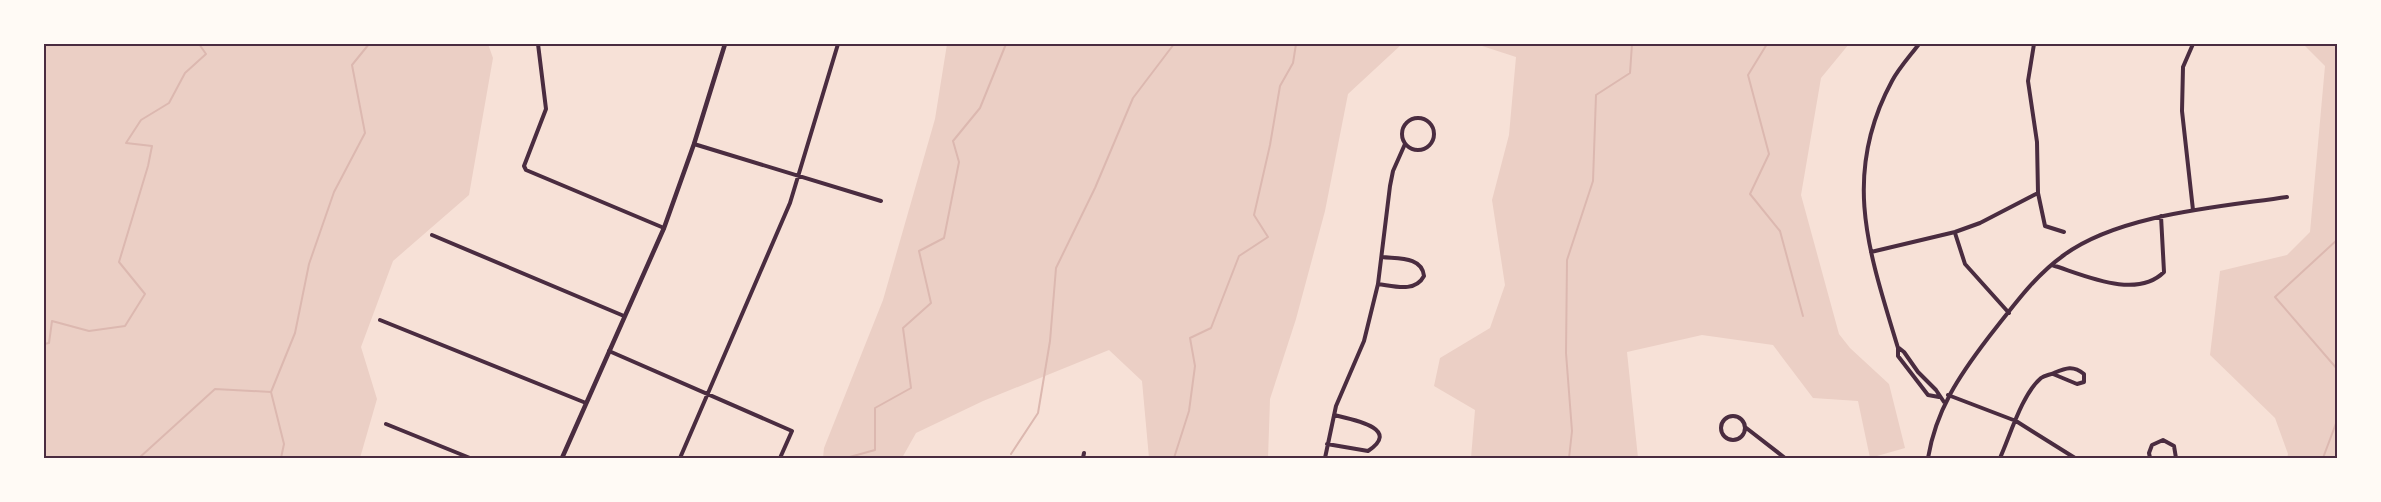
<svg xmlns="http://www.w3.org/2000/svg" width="2381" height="502" font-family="'Crimson Pro',serif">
  <rect width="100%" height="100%" fill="#f7e1d7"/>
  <path fill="#ebcfc5" d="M44,44H488L493,58L469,195L393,261L361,347L377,399L360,458H44Z
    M947,44H1402L1348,94L1325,211L1296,319L1270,399L1268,458H1149L1142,381L1109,350L983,401L916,433L902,458H823L824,448L883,300L935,119Z
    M1476,44H1849L1821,78L1801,195L1839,334L1850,348L1889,384L1905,448L1870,458L1858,401L1813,398L1773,345L1702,335L1627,352L1638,458H1471L1475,410L1434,386L1440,358L1490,328L1505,285L1492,200L1509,135L1516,57Z
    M2303,44H2337V458H2287L2288,454L2275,418L2210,355L2220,271L2287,255L2310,232L2325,66Z"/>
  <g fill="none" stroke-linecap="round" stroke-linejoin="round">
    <path stroke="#dcb8b0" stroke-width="2" d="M1767,44L1748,75L1769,154L1750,194L1780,231L1803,316
      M2338,239L2275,297L2338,370
      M44,344L49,343L52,321L89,331L125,326L145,294L119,262L148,166L152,146L126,143L141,120L169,103L185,73L206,54L199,44
      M1011,454L1038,413L1050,341L1056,268L1095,188L1133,98L1174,44
      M139,458L215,389L271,392
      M281,458L284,444L271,392L295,333L309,264L334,192L365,133L352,65L369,44
      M846,458L875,450V408L911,388L903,328L931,303L919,251L944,238L959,162L953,141L980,108L1006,44
      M1174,458L1189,411L1195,366L1190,338L1211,328L1239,256L1268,237L1254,215L1270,145L1280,86L1293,63L1296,44
      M1569,458L1572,431L1566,353L1567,260L1593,181L1596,95L1630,73L1632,44
      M2323,458L2338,418"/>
    <path stroke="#4a2c40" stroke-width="4" d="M538,44L546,109L524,166L526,170L664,228
      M1919,44C1910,56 1899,68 1892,81C1841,175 1869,252 1898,348V356L1928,395L1939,397
      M2034,44L2028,81L2037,142L2038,193L2045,226L2064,232
      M2193,44L2183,67L2182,111L2193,210
      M1402 134a16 16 0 1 1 32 0a16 16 0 1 1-32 0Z
      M694,144L881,201
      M1955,233L1965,264L2009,313
      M432,235L624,316
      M1871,252L1955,232L1980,223L2038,193
      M2052,265C2084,275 2136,300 2164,272L2161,216
      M1378,284C1394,286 1415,293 1424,276C1422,256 1397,259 1382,257
      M380,320L586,403
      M1899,348L1904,352L1918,372L1936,390L1944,402
      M609,351L792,431L780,458
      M1948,395L2016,421L2075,458
      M1721 428a12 12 0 1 1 24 0a12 12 0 1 1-24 0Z
      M386,424L470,458
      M1745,427L1785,458
      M1327,444L1368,451C1403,428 1350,419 1334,415
      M680,458L790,203L838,44
      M1083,458L1084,453
      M1325,458L1336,406L1364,341L1378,284L1390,186L1393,171L1405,144
      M1928,458C1936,410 1959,376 1988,338C2012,308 2033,277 2064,255C2120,214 2220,207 2287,197
      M2000,458C2010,436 2022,394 2041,378C2045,375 2050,375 2054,373C2066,368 2073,365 2084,374V382L2077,384L2053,374
      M2150,458L2149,453L2152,445L2163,440L2174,446L2176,458"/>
    <path stroke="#4a2c40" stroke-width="4.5" d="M562,458L664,228L694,144L725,44"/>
  </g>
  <rect width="2381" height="502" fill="none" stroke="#fffaf5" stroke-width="90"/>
  <rect x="45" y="45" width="2291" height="412" fill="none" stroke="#4a2c40" stroke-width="2"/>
</svg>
